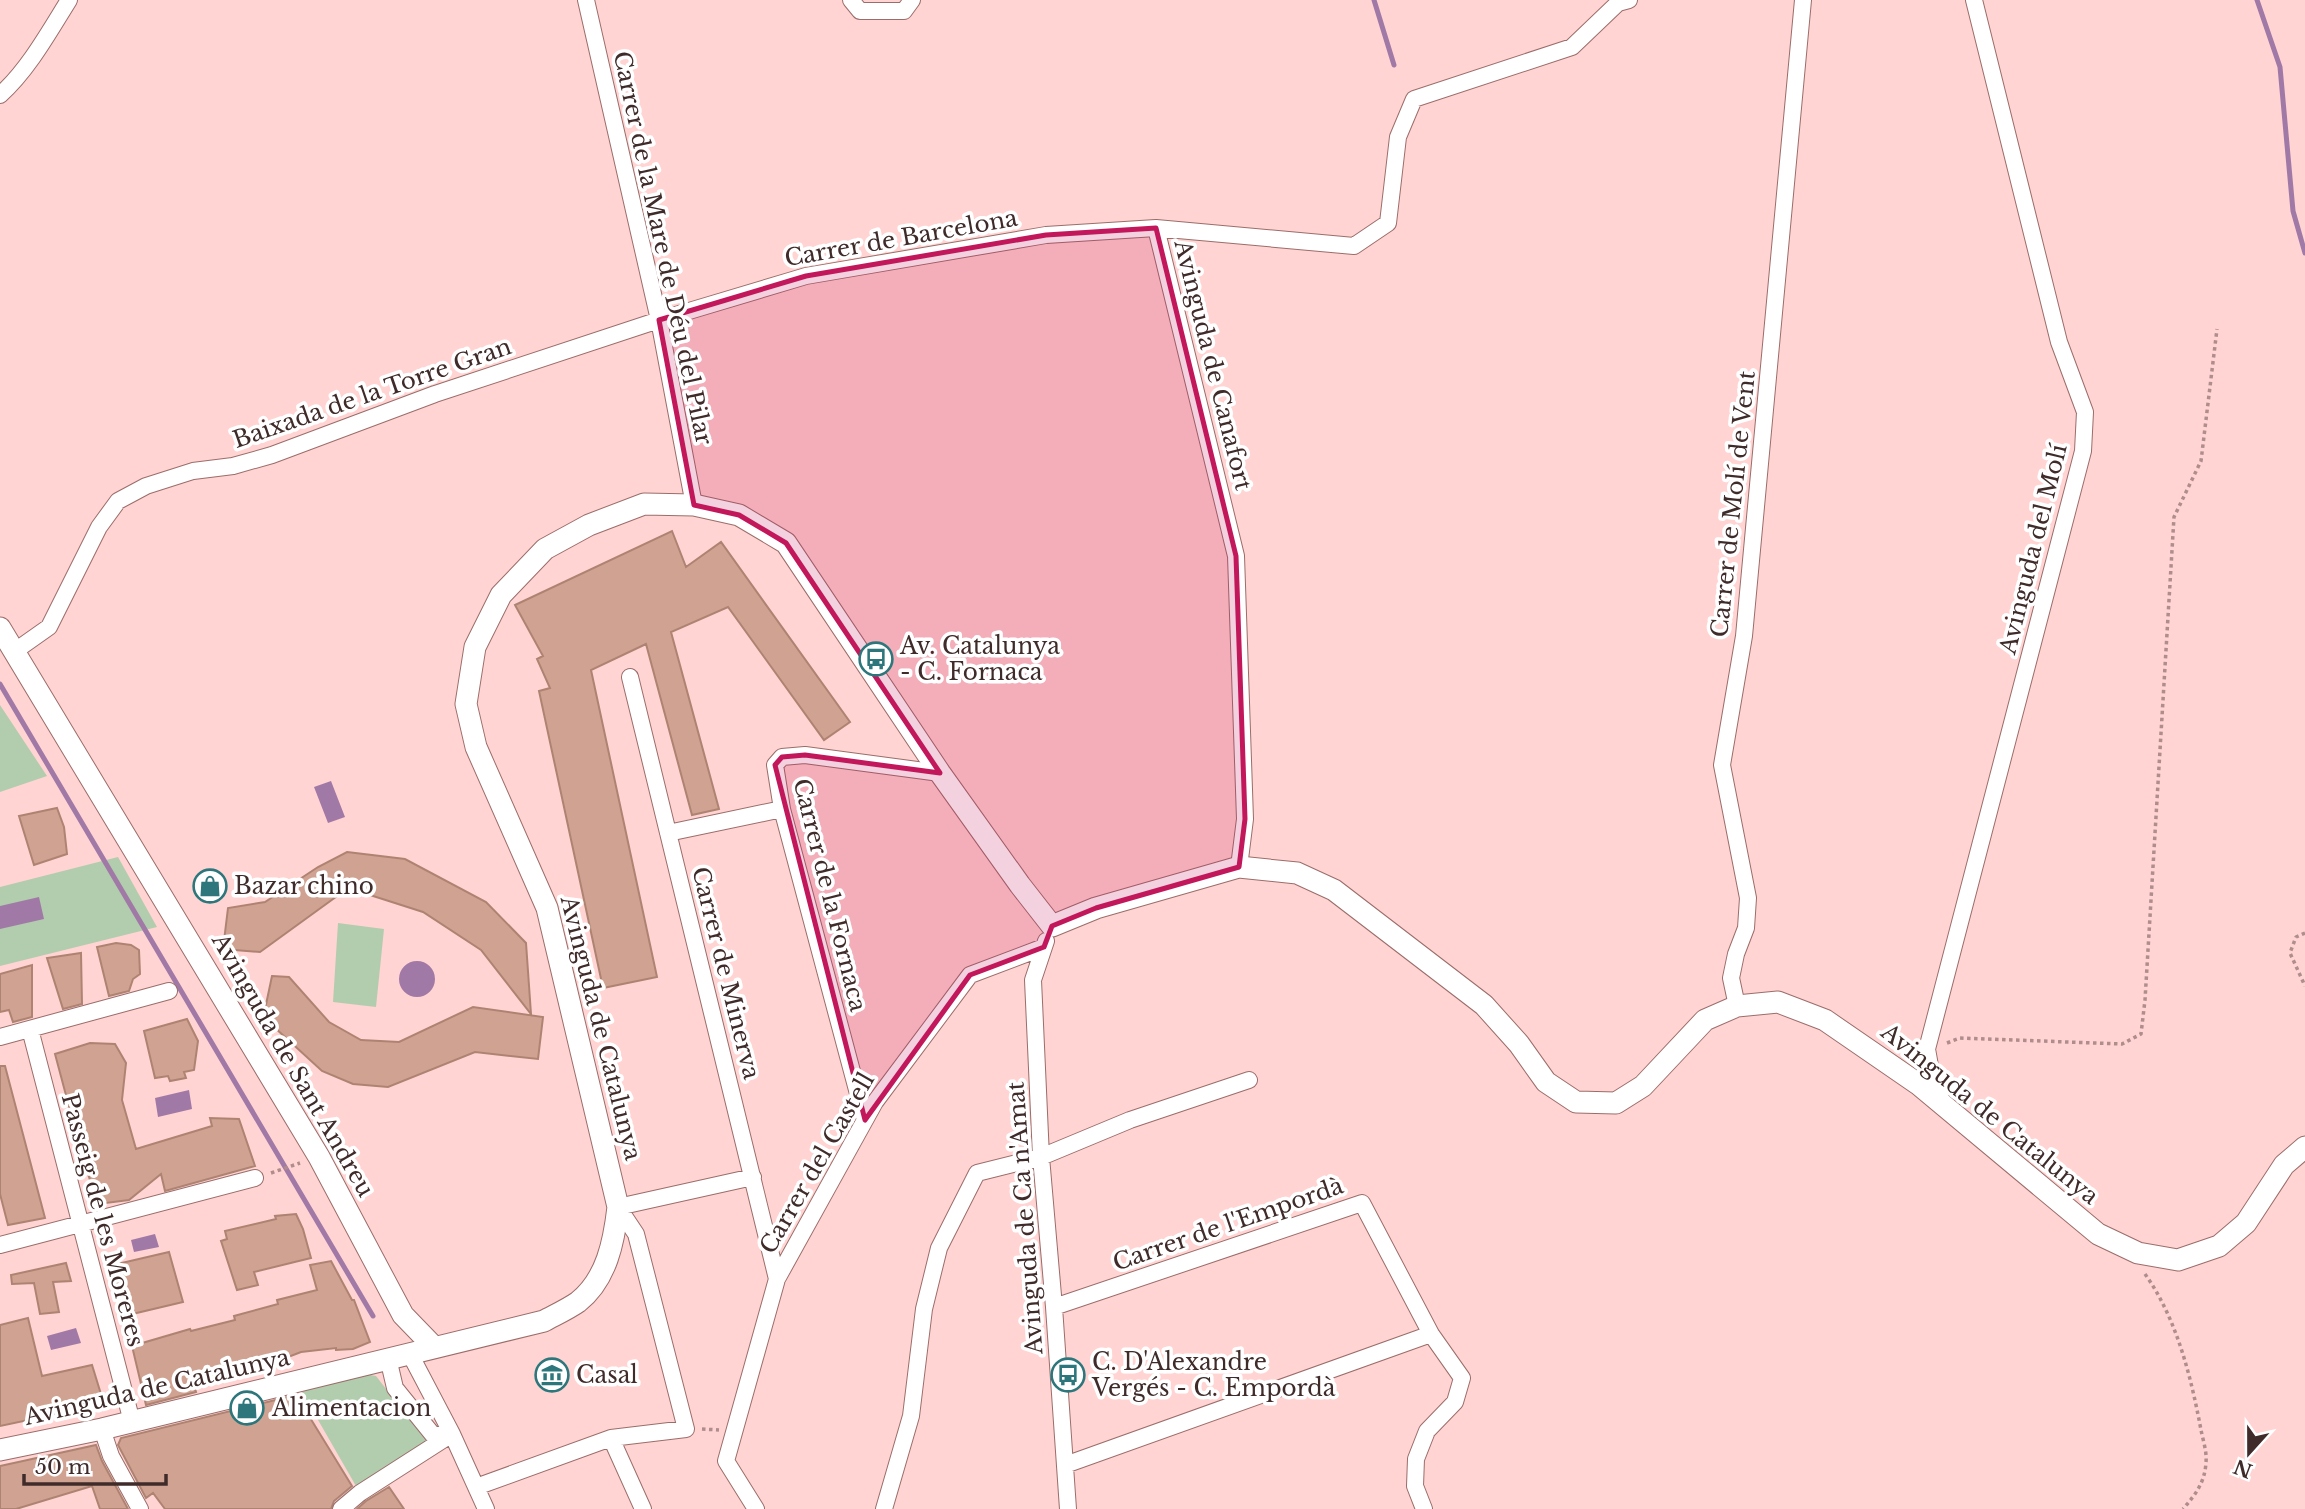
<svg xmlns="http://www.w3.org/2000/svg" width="2305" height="1509" font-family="'Libre Baskerville',serif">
  <rect width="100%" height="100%" fill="#ffd4d2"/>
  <path fill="#b2cdae" d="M0,705L47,776L0,792Z
    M118,857L157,927L0,966V887Z
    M338,923L384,929L376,1007L333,1002Z
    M354,1372L376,1376L429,1444L360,1493L302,1392Z"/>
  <path fill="#a179a7" d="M331,781L345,817L328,823L314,787Z
    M39,897L44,919L0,929V906Z
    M399 979a18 18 0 1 1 36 0a18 18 0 1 1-36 0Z
    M189,1090L192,1109L158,1117L155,1098Z
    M155,1234L159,1247L134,1252L131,1240Z
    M76,1328L81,1343L51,1350L47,1336Z"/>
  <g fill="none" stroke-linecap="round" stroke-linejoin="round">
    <path stroke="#a179a7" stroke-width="5" d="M1374,0L1394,65
      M2257,0L2280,67L2293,211L2305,253
      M0,684L373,1316"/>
  </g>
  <path fill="#d0a291" stroke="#af8372" stroke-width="2" d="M672,531L686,567L721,542L850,722L824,740L728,607L671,632L719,809L692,815L646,644L591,670L657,977L603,988L539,691L550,688L537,659L543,656L515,605Z
    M57,808L64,827L67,854L34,865L19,816Z
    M347,852L405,859L486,902L526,943L531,1014L481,950L423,912L370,895L340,894L260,952L223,949L228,908L265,902L318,867Z
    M116,943L131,945L139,950L140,974L133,979L129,991L109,996L97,947Z
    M81,953L82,1004L63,1009L47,958Z
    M32,965V1017L13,1022L9,1010L0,1012V974Z
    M272,976L289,977L329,1022L361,1040L399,1042L473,1007L543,1017L538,1059L475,1052L388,1087L353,1084L322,1071L273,1026L264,1014Z
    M187,1019L198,1041L194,1070L184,1072L186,1078L170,1081L168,1076L155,1078L144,1031Z
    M90,1043L115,1044L126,1063L122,1100L136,1149L212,1126L210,1118L239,1119L255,1166L165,1191L161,1174L129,1200L98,1204L83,1159L55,1054Z
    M0,1066H5L45,1218L8,1225L0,1194Z
    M296,1214L303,1229L311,1258L254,1272L258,1285L237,1290L221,1241L227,1239L225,1231L276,1219L275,1216Z
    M169,1252L183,1302L128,1315L117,1289L113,1265Z
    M331,1261L352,1300H354L370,1342L353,1349L336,1350V1348L301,1352L270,1364L242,1370L212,1371L213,1378H192L196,1392L146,1405L132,1346L190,1329L191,1331L235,1320L234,1316L278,1304L277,1300L317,1290L310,1265Z
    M66,1263L71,1281L53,1282L59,1312L40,1314L34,1283L12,1284L11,1275Z
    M28,1318L42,1376L92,1365L104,1404L0,1426V1325Z
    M296,1395L352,1486L334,1501L331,1509H165L153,1493L146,1498L118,1445L121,1438Z
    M96,1445L102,1461L128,1509H100L92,1486L16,1509H0V1466Z
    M389,1487L404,1509H357L366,1501Z"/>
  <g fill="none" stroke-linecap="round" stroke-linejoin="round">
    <defs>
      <path id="street" d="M586,0L659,320L694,505
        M851,0L860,11H904L912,0
        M0,95C28,70 49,32 69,0
        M1156,228L1236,556L1245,819L1239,867
        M15,651L49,627L99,527L118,501L146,486L193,471L233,466L272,455L435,394L659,320L806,276L1046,235L1156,228L1354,246L1388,223L1398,137L1414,99L1572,47L1618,3L1629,0
        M630,677L777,1279
        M668,833L782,809
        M1046,941L1033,980L1041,1157L1054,1307L1068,1509
        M1737,1006L1731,978L1736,954L1746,928L1748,898L1722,765L1744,636L1803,0
        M30,1029L132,1422
        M0,1037L169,991
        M1942,1101L1932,1077L1927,1049L2083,451L2085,412L2059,342L1974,0
        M865,1120L782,809L775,765L782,757L805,755L940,773
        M0,1245L255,1178
        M1054,1307L1362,1203L1431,1334L1462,1378L1455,1402L1427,1431L1416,1459L1415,1486L1424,1509
        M410,1354L452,1434L486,1509
        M388,1358L395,1388L433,1435L452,1434
        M102,1429L111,1456L140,1509
        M611,1438L643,1509
        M1065,1465L1431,1334
        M476,1487L611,1438L686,1429L636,1234L618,1207L753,1177
        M341,1509L360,1493L452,1434
        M756,1509L726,1461L777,1279L875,1102L970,975L1044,947
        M884,1509L911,1416L924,1309L939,1248L977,1173L1041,1157L1130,1120L1249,1080"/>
      <path id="secondary" d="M0,628L319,1157L403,1315L433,1346
        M0,1450L102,1429L544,1321C555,1315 568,1309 578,1302C607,1279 614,1241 618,1207L547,908L476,747L466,704L475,647L501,595L545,549L589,525L644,504L694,505L739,515L786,543L940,773L1020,885L1052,926L1096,908L1239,867L1297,873L1334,890L1484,1005L1519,1044L1546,1082L1576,1102L1616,1103L1643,1086L1705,1020L1737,1006L1778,1002L1825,1020L1918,1084L2098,1234L2138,1253L2178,1260L2219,1246L2246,1223L2284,1165L2305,1147"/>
    </defs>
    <use href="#street" stroke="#9b6d6a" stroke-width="18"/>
    <use href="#secondary" stroke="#9b6d6a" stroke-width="23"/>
    <path stroke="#af8d8c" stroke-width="3.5" stroke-dasharray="3.5 3.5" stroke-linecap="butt" d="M2305,933L2296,937L2290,953L2305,986
      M1947,1043L1960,1038L2122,1044L2141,1034L2145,1000L2174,517L2201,461L2217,329
      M271,1173L300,1163
      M2145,1274C2177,1319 2191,1377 2201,1430C2203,1440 2207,1452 2206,1462C2205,1482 2196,1494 2183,1509
      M702,1429L719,1430"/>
    <use href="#street" stroke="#fff" stroke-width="16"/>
    <use href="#secondary" stroke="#fff" stroke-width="21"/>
  </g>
  <path fill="#c2185b" fill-opacity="0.2" stroke="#c2185b" stroke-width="5" stroke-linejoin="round" d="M1156,228L1236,556L1245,819L1239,867L1096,908L1052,926L1044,947L970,975L865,1120L775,765L782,757L805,755L940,773L786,543L739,515L694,505L659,320L806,276L1046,235Z"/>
  <defs>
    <symbol id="bus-ring" viewBox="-11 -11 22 22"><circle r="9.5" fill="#fff" stroke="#2d777c" stroke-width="1.5"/><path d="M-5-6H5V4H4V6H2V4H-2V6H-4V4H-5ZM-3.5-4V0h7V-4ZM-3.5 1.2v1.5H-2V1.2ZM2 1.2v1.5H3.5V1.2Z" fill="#2d777c"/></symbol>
    <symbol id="shop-ring" viewBox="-11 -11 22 22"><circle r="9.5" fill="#fff" stroke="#2d777c" stroke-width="1.5"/><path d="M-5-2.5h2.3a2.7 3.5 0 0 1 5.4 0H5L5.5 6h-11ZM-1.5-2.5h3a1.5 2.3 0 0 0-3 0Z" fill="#2d777c"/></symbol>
    <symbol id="museum-ring" viewBox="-11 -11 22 22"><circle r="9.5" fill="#fff" stroke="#2d777c" stroke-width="1.5"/><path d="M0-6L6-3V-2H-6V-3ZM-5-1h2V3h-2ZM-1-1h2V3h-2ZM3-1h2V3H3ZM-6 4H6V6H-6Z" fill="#2d777c"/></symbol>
  </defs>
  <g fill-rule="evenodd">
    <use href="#bus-ring" x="857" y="640" width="38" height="38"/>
    <use href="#shop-ring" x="191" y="867" width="38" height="38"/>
    <use href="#museum-ring" x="533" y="1356" width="38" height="38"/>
    <use href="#bus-ring" x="1049" y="1356" width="38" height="38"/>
    <use href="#shop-ring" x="228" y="1389" width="38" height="38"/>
  </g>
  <g text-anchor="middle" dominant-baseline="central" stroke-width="7" stroke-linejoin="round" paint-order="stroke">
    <g font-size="23" fill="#3f2b2a" stroke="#fff">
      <text transform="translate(901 238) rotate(-10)">Carrer de Barcelona</text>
      <text transform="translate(663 248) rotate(78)">Carrer de la Mare de Déu del Pilar</text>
      <text transform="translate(1213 365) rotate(76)">Avinguda de Canafort</text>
      <text transform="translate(372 393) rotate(-19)">Baixada de la Torre Gran</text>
      <text transform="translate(1733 504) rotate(-84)">Carrer de Molí de Vent</text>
      <text transform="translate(2033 549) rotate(-76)">Avinguda del Molí</text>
      <text transform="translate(830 895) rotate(76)">Carrer de la Fornaca</text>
      <text transform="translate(726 973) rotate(76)">Carrer de Minerva</text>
      <text transform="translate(601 1028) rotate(76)">Avinguda de Catalunya</text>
      <text transform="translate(293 1065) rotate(60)">Avinguda de Sant Andreu</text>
      <text transform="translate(1990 1114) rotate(39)">Avinguda de Catalunya</text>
      <text transform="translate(817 1163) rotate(-60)">Carrer del Castell</text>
      <text transform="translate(1025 1218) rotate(-94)">Avinguda de Ca n'Amat</text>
      <text transform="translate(103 1220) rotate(75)">Passeig de les Moreres</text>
      <text transform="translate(1228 1224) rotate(-19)">Carrer de l'Empordà</text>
      <text transform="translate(157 1387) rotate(-13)">Avinguda de Catalunya</text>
    </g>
    <g font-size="23" fill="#3f2b2a" stroke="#fff" text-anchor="start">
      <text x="900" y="646">Av. Catalunya<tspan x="900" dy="26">- C. Fornaca</tspan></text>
      <text x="234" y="886">Bazar chino</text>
      <text x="1092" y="1362">C. D'Alexandre<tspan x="1092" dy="26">Vergés - C. Empordà</tspan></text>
      <text x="576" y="1375">Casal</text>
      <text x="272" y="1408">Alimentacion</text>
    </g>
  </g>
  <g transform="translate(2249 1453) rotate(201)" stroke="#ffffff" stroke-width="5" paint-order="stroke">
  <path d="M0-5L12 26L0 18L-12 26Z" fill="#3f2b2a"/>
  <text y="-10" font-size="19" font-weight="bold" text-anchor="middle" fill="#3f2b2a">N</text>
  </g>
  <path d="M24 1474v10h142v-10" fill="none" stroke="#3f2b2a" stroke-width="3.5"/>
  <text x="35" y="1474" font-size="21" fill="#3f2b2a" stroke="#ffffff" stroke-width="5" paint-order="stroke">50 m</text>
</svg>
